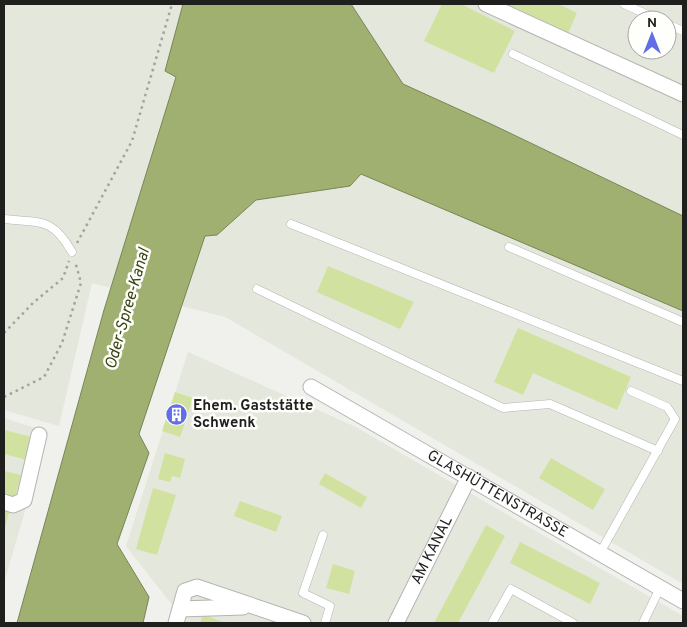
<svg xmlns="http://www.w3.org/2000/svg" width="687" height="627" font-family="Overpass,sans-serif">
  <rect width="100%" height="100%" fill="#f0f1ed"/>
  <path fill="#e4e7dc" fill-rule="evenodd" d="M4,4H683V584L225,317L92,283L59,426L4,410ZM637,20H667V50H637Z
    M188,352L354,426L683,616V623H182L183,619L126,546Z
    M4,418L48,432L4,583Z"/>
  <path fill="#a0b070" stroke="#798557" d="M183,4H351L403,84L491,124L683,216V311L361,174L350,186L256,200L217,235L205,236L139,434L149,453L117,544L149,597L143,623H17L104,310L176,77L165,71Z"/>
  <path fill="#d1e2a0" d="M442,4H461L515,31L494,73L424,41Z
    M506,4H558L577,13L568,33Z
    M328,266L414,302L400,329L317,292Z
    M518,328L631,377L617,410L533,373L523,395L494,382Z
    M175,392L193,398L180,437L162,431Z
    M4,430L32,437L27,460L4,454Z
    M165,453L185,459L180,478L172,476L170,482L158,479Z
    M551,458L605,489L593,510L539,478Z
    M4,471L21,475L15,498L4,495Z
    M325,473L367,497L361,508L319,484Z
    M153,488L176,495L157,555L136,549Z
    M240,501L282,516L276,532L234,516Z
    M4,511L9,512L4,532Z
    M486,525L505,536L458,623H434Z
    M520,542L600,583L590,604L510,563Z
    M333,564L355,571L349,594L326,588Z
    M203,614L225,623H200Z"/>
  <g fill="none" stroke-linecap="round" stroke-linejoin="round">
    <defs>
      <path id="lane" d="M624,4L659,20
        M667,24L683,31
        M513,54L683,135
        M4,219C41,223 52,217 72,252
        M291,224L683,381
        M509,247L683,322
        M257,289L503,408L550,404L658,451
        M323,535L303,593L330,606L325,623
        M600,553L675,419L667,407L631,391
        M492,623L511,589L573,623
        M643,623L660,588"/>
      <g id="street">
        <path d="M486,4L683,94"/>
        <path id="s1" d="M311,387L683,601"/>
        <path d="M4,502L13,505L24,500L39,435"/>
        <path d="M180,609L243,607"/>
        <path d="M176,623L185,591L197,587L303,623"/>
        <path id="s2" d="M396,623L469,477"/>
      </g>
    </defs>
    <use href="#lane" stroke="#b4b5b2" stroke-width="9"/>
    <use href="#street" stroke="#b4b5b2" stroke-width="17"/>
    <path stroke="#a3a4a1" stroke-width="2.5" stroke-dasharray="2.5 4" stroke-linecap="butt" d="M77,243L132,141L172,4
      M4,333L33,303L63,278L69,261
      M4,397L44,377L62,343L81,283L75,261"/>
    <use href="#lane" stroke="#fff" stroke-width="8"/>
    <use href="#street" stroke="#fff" stroke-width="15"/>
  </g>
  <defs>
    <symbol id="building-disc" viewBox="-11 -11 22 22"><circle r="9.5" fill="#616ee6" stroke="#fefffb"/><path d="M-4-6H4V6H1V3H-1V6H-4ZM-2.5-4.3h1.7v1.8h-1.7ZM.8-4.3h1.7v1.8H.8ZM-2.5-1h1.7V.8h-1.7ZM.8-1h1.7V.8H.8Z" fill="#fff"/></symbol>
  </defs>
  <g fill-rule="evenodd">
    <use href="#building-disc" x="164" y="402" width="25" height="25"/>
  </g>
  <g text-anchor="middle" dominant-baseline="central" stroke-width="5" stroke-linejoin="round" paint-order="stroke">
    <g font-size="15" font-weight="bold" fill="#1f201e" stroke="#fefffb" text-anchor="start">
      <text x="193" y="406">Ehem. Gaststätte<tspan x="193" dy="17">Schwenk</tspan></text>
    </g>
    <g font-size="15" fill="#1f201e" stroke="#fefffb">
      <text stroke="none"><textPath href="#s1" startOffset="215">GLASHÜTTENSTRASSE</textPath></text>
      <text stroke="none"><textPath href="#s2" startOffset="81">AM KANAL</textPath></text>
    </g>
    <g font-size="16" font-style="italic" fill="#3b4516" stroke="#fefffb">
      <text transform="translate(128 309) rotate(-74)">Oder-Spree-Kanal</text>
    </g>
  </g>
  <rect width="687" height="627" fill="none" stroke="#1f201e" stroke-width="10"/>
  <g transform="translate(652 35)"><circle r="24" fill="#fefffb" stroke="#a5a6a3"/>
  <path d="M0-4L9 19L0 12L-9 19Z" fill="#616ee6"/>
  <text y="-8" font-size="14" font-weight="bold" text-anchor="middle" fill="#1f201e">N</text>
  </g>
</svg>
